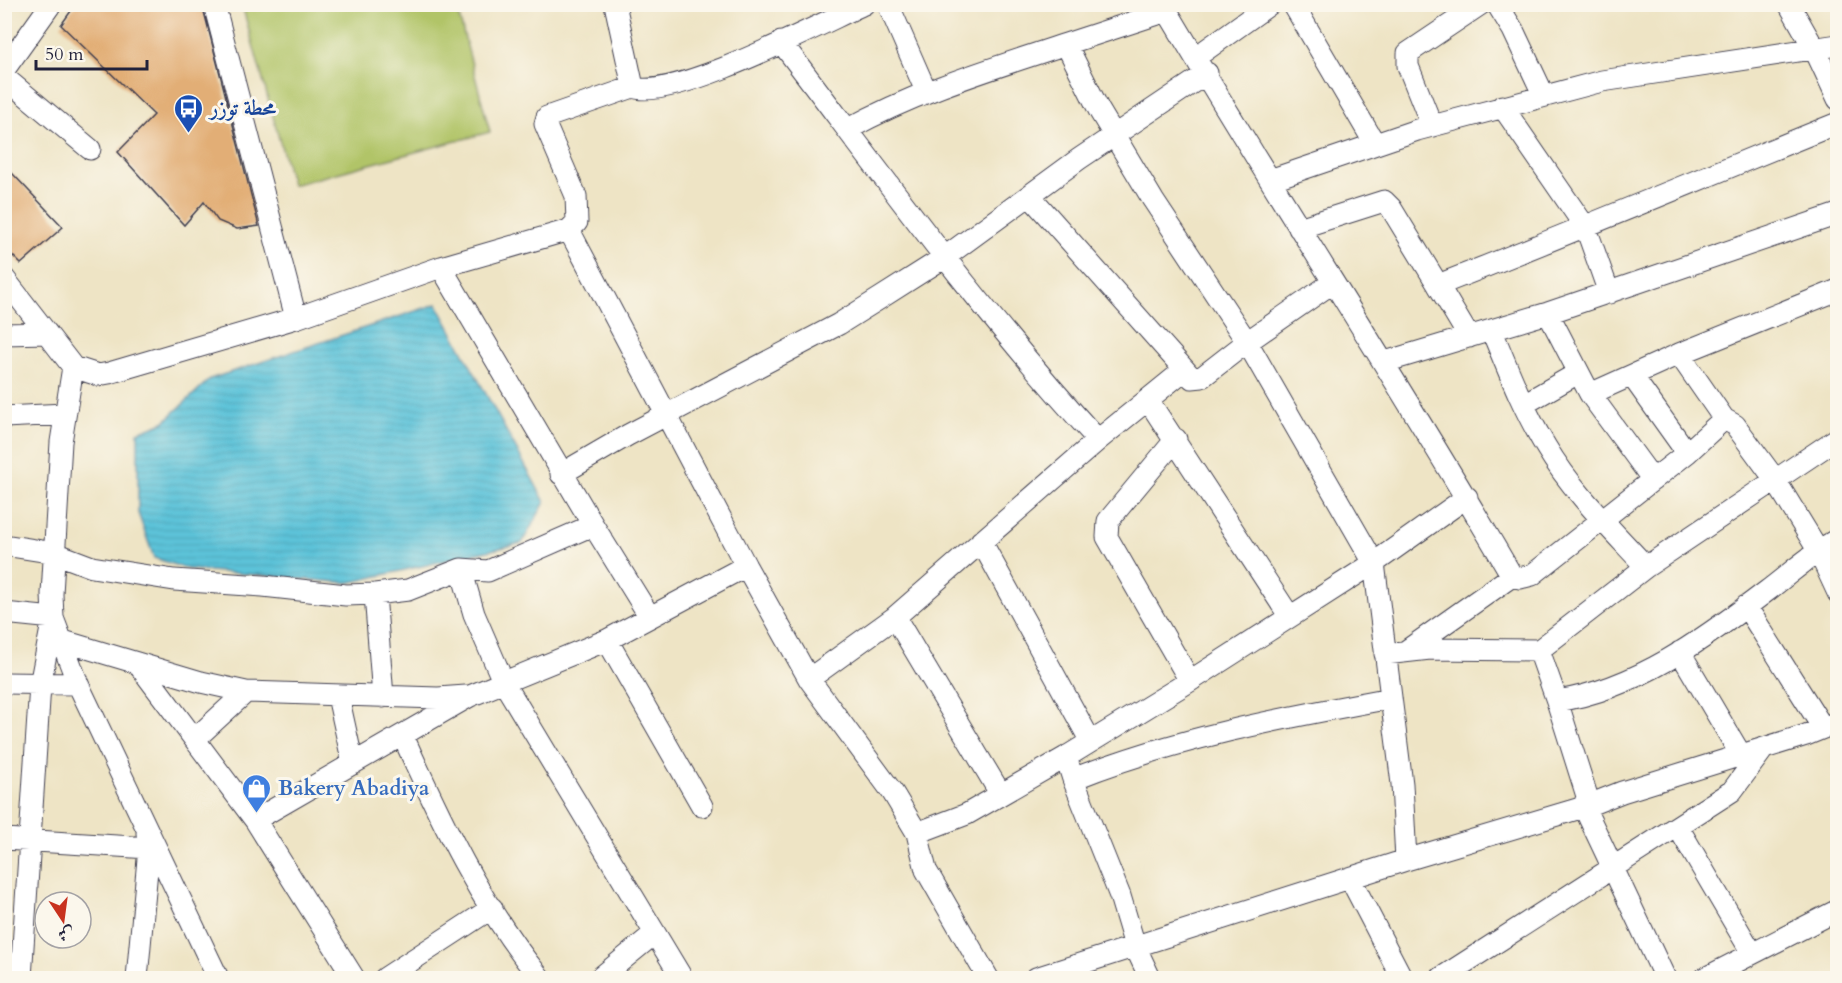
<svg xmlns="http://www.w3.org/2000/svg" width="1842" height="983" font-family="Cardo,Amiri,serif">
  <defs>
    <pattern id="water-rules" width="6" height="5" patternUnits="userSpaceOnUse" patternTransform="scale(1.5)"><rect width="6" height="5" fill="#5cc3d9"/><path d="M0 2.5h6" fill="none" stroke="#50a7bb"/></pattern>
  </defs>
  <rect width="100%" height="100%" fill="#fbf7ec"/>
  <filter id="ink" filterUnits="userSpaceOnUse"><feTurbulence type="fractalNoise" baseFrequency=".0167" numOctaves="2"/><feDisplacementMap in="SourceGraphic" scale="12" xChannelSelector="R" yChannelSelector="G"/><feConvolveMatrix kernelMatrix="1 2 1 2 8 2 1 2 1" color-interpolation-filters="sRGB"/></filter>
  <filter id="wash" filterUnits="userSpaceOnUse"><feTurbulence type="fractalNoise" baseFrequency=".008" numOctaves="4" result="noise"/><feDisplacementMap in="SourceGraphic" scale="24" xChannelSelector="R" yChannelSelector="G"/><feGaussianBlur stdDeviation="1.35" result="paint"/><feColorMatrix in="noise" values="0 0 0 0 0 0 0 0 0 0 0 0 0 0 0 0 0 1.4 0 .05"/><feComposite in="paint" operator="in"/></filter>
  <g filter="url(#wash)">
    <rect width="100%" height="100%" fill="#eee4c5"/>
    <path fill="#b1c468" stroke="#6a7352" stroke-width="1.5" d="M242,5H456L490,132L292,185Z"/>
    <path fill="url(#water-rules)" stroke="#3f728a" stroke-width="1.5" d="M437,304L545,502L522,543L348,583L187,569L154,558L138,513V432L164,422L210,379Z"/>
    <g id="blocks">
      <path fill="#e2ae76" d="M76,4H202L259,226L237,229L218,221L204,202L184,225L118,152L154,115L61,25Z
        M12,173L63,227L21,264L4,247V181Z"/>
    </g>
  </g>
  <g filter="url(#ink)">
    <use href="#blocks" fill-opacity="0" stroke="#413f50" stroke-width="1.5"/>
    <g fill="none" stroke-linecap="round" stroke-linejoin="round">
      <defs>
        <path id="minor" d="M214,4L296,318
          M615,4L633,87
          M888,4L926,91
          M1163,4C1277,197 1400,383 1512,576
          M1293,4L1375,144
          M1497,4L1513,30L1544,96
          M1789,4L1815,50L1838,99
          M1167,11L1066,44L1099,110L1153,200L1247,342L1374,563L1402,784L1406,860
          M781,42C884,177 983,315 1098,440
          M1196,57L1270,4
          M4,70L51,4
          M4,77L90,149
          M1502,106L1586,228L1609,293
          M1432,126L1408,66V53L1481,4
          M848,129C917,91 991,69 1066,44
          M1270,180L1417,130L1602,81L1838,45
          M1030,196L1192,378L1202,377L1247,342L1332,283
          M1299,228L1384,201L1391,208L1438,285
          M569,230L746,566L809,679L895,617L1098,440L1183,371
          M4,278L73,367L61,442L52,594L53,618L78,684L218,978
          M1548,313L1590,394L1679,354L1724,419L1735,425L1774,478L1818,550L1838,593
          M1492,331C1508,370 1524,411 1546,447C1572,491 1612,530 1646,567
          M4,334L47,333
          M1469,337L1438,285C1572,233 1704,177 1838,123
          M1679,354L1838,290
          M1385,362L1548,313L1838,214
          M73,367L98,375L109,373L296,318L441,267L569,230L577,222L576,196L545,124L547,117L633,87C670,103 822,23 864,4
          M1632,376L1687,453
          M1590,394L1653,480
          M1148,400L1290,617
          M1524,404L1578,373
          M4,417L65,414
          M1176,439L1108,521L1107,537L1190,681
          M561,474L628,435L839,324L882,297L945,257L1079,159L1207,73
          M593,525L650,617
          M981,541L1090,740
          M4,545L55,553L92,567L174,580L263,586L346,595L375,594L408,590L461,569L488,571L593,525L441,267
          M461,569L474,614L503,681L682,978
          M375,594L383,697
          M1746,606L1823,728
          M4,613L53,618L40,685L21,978
          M895,617L1000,793
          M60,640L201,682L246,692L438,698L466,696
          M607,640L702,806
          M1539,650L1557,701C1637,689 1704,639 1767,591C1791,573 1812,553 1838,539
          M1406,651L1512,576L1520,578L1532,575L1687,453L1724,419
          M1680,652L1741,755
          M1385,654L1430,649L1539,650L1646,567L1838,438
          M138,664L255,820
          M809,679L893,793L917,833L967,814L1066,757L1073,779C1176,738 1282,718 1391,698
          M4,683L78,684
          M338,696L353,764
          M1557,701L1587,796L1584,807L1665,978
          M403,736C441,821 481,906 540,978
          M195,739L246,692
          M1066,757L1190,681L1374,563L1467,497
          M1073,779L1120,896L1135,946L1150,978
          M1678,827L1752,953
          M917,833L926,870L988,978
          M4,839L149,848
          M1350,878L1402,978
          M137,978L149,848L147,833
          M354,978L255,820L470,696L607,640L746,566
          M385,978L492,908
          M600,978L655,933
          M1036,978L1406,860L1584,807L1622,792L1806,735L1838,722
          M1441,978L1732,791L1764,748
          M1705,978L1838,910"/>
      </defs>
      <use href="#minor" stroke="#413f50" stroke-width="23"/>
      <use href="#minor" stroke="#fff" stroke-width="21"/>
    </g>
  </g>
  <defs>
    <symbol id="bus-pin" viewBox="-11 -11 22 30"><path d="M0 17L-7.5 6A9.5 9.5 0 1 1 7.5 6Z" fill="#1a4fb4" stroke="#fbf7ec"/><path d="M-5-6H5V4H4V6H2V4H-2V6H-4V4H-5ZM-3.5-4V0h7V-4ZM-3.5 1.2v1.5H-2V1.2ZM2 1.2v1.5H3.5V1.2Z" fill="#fff"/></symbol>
    <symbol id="shop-pin" viewBox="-11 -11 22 30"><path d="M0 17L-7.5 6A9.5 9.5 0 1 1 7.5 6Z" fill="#3f7fe0" stroke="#fbf7ec"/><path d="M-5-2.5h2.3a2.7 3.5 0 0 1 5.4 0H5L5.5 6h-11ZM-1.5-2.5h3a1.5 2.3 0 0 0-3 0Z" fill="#fff"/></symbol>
  </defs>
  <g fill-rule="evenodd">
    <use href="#bus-pin" x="172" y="92" width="33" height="45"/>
    <use href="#shop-pin" x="240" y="772" width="33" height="45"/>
  </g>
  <g text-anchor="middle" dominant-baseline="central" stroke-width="6" stroke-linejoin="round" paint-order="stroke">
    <g font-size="21" font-weight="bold" fill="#164399" stroke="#fbf7ec" text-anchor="start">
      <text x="210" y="108">محطة توزر</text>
    </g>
    <g font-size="21" font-weight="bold" fill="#366cbe" stroke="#fbf7ec" text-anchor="start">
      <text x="278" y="788">Bakery Abadiya</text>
    </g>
  </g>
  <rect width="1842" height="983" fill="none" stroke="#fbf7ec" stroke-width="24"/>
  <g transform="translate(63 920) rotate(167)"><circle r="28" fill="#fbf7ec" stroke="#a4a2a5" stroke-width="1.5"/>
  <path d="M0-4.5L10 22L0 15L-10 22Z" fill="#c8321e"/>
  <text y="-9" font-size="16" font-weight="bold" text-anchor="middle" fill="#22223b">ش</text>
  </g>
  <path d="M36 60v9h111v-9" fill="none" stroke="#22223b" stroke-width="3"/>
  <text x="45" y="60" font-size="18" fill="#22223b" stroke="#fbf7ec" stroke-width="4.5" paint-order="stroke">50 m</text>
</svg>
